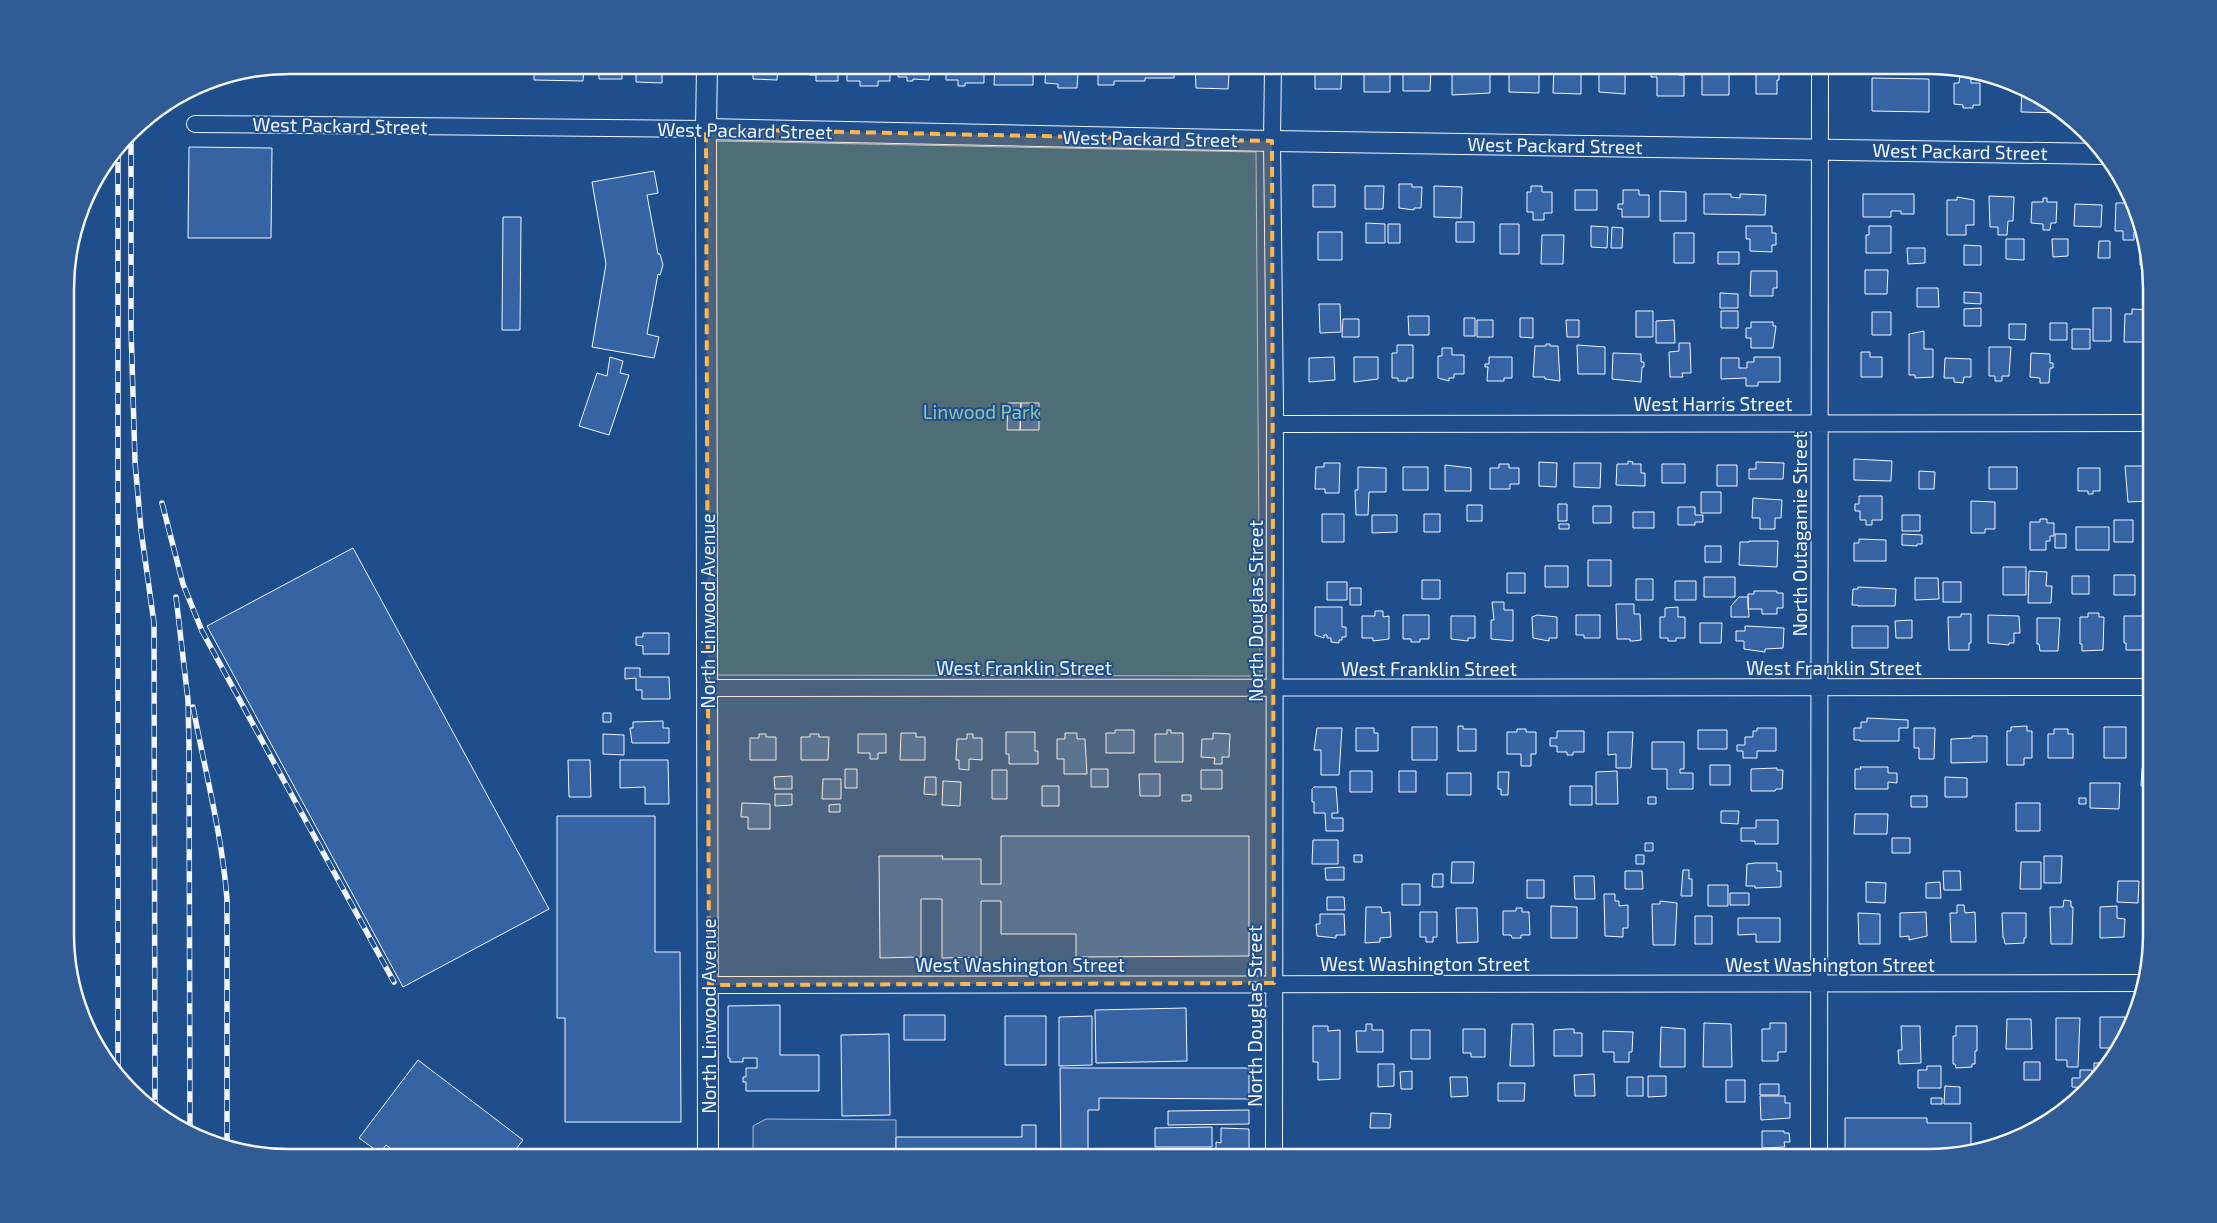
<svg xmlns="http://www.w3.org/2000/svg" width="2217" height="1223" font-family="'Exo 2',sans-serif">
  <rect width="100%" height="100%" fill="#1f4e8c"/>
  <path fill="#245a82" stroke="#a8bbd7" d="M716,141L1256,152L1260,676L716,675Z"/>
  <path fill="#305b95" stroke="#a8bbd7" d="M766,1119L896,1120V1158H736V1153H753V1126Z"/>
  <path fill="#3563a3" stroke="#f2f6ff" d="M534,65H584L583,81L534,80Z
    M599,65H662V83L636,82V74H622V79H599Z
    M753,65H778L777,80L753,79Z
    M809,65H838V81H816V75H809Z
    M847,65H890V81H878V86H860V81H847Z
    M898,65H930L929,80L913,79V81H907V77H898Z
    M946,65H984V83H965V86H958V80H946Z
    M995,65H1033V85H994Z
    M1046,65H1082V73H1078L1077,88H1058V84L1045,83Z
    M1098,65H1174V78H1145V81H1114V85H1098Z
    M1195,65H1232V74H1229L1228,89L1196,88Z
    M1320,65H1342L1341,89H1315V71H1320Z
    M1364,65H1390V92H1364Z
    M1513,65L1539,67V93L1509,92V68H1513Z
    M1554,65H1570V69H1581V94L1553,93Z
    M1651,65H1679V75H1684V96H1657V77H1651Z
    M1728,65H1742V68H1728Z
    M1756,65H1781V73H1779V80H1777V94H1756Z
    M1892,65H1928L1929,70H1922V72H1916V74L1892,73Z
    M1403,67L1431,68L1430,91H1403Z
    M1452,68H1490V93L1452,95Z
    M1599,68H1625V94L1599,92Z
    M1702,70H1729V95H1702Z
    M1960,74L1971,75V83H1980V105H1973V108H1963V105L1954,104V83H1959Z
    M1872,78L1929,79V112L1872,111Z
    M2022,87L2027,88L2065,113L2021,112Z
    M189,147L272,148L271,238H188Z
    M654,171L658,193L647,195L658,254H660L663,265L660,275L658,274L647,334L659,337L654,358L592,347L606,264L592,182Z
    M1399,184H1412V187H1422L1421,208H1414V210L1399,208Z
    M1313,185H1335V207H1313Z
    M1365,186H1384L1383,209H1365Z
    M1434,186L1462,187L1461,218L1434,217Z
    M1531,186H1542V192H1552V213H1544V220H1533V212H1527V192H1531Z
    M1575,190H1597V210H1575Z
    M1623,190H1639V195H1649V217H1622V209H1618V204H1623Z
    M1660,191L1686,192V221H1660Z
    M1704,194H1731V197L1740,198V194L1766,195L1765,215L1704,214Z
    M1863,194H1914V214H1901V211H1891V217H1863Z
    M1989,196L2014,197L2013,221H2008L2007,235H1998V227H1990Z
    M1957,197L1974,200V225H1966V235H1947V200H1957Z
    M2043,198H2047V202H2057L2056,223H2051L2050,230H2043V224L2031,223L2032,202H2043Z
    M2116,203H2129L2140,232H2134V240H2123V231H2115Z
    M2075,204L2102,205L2101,227L2074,226Z
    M503,217H521L520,330H502Z
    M1456,222H1474V242H1456Z
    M1366,223L1385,224V243H1366Z
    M1388,224H1400V243H1388Z
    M1500,224H1519V254H1500Z
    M1591,226L1608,227L1607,248L1591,247Z
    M1746,226H1772V233H1776V245H1772V252L1750,251V239H1746Z
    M1869,226H1891V253H1866V235H1869Z
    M1612,227L1623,228L1622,248H1611Z
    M1318,232H1342V260H1318Z
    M1674,233H1694V263H1674Z
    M1542,235H1564L1563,264H1541Z
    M2006,239H2024V260L2006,259Z
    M2052,239H2068V256L2053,257Z
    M2099,241H2110V258H2098Z
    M1964,245L1981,246V265H1964Z
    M2140,245H2144L2150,265H2140Z
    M1907,248H1925V263L1908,264Z
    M1718,252H1739V264H1718Z
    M1865,270H1888L1887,294H1865Z
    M1751,271H1777V288H1773V296H1750Z
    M1917,288H1938L1939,307H1917Z
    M1964,292L1981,293V304L1964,303Z
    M1720,293L1738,294V308H1720Z
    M1319,304H1340L1341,332L1320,333Z
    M1981,308V326H1964V309Z
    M2093,308H2111V341H2093Z
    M2132,309L2150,310V326H2147L2146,342H2124L2125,314H2132Z
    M1636,311H1653V337H1636Z
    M1721,311H1738V328H1721Z
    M1872,312H1891V335H1872Z
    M1408,316H1429V335H1409Z
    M1464,318H1475V336H1464Z
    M1520,318H1533V338L1520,337Z
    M1343,319H1359V337H1342Z
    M1477,320H1493V337H1477Z
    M1566,320H1579V337H1567Z
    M1674,320L1675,343H1656V321Z
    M1751,322H1773V326H1776L1773,348H1751V338H1746V328H1751Z
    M2050,323H2067V340H2050Z
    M2009,324H2026L2025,340L2009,339Z
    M2072,329H2090V349H2072Z
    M1924,331V349H1933V377L1915,378V375H1909V334Z
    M1679,343H1690L1691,373H1682L1683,377H1670L1669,352L1679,351Z
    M1546,344H1550V346H1558L1560,381L1545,379V377H1533L1535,346H1546Z
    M1397,345H1413V378H1407V381H1398V378H1392V353H1397Z
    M1577,345L1605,347V374H1578Z
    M1989,347H2011L2009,376H2002V381H1995V376H1989Z
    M1442,348H1452V355H1464V374H1454V378H1449V381L1438,378V356H1442Z
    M1861,352H1870V357H1882V377H1861Z
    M1613,353L1641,354V362H1644V367H1642L1641,382L1612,379Z
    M2031,353L2050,354V363H2053V368H2050L2049,383H2040V378L2030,377Z
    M610,357L623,361L620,373L629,375L609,435L579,426L597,373L607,376Z
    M1334,357L1335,380L1309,382V358Z
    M1354,357H1378V379L1354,382Z
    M1489,357H1512V378H1504V381H1487L1488,367H1485V364H1489Z
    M1754,357H1780V382H1758V386H1746V378L1721,379V358H1739V368H1747V362H1754Z
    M1945,358L1971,359V377H1964L1963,383L1954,382V378H1944Z
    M1008,403H1021L1020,430H1007Z
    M1021,403H1039V430H1020Z
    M1854,459L1892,461L1891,481L1854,480Z
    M1628,461L1633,462L1632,464H1641V473H1645V486L1616,485L1617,464H1628Z
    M1539,462L1557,463L1556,487L1539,486Z
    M1756,462L1784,463L1783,479H1749V469H1756Z
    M1324,463H1340L1339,493H1325V489H1315L1316,467H1324Z
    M1574,463H1601L1600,488L1574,487Z
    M1499,464H1509V468H1519V484H1510V489H1490V468H1499Z
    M1662,464H1685V483H1662Z
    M1445,465L1471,468V491H1445Z
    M1717,465H1737V486H1717Z
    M2125,466H2149L2150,501L2128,502Z
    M1358,467L1386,468V492H1369L1368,515H1356L1355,490H1358Z
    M1403,467H1428V490H1403Z
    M1989,467H2017V489H1989Z
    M2078,468H2100V491H2093V494H2088V491H2078Z
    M1919,471L1935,472L1934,489H1919Z
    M1701,492H1721V513H1701Z
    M1859,496H1882V520H1872V525H1866V520H1860V511H1855V504H1859Z
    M1753,498L1782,500L1781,518H1775V529H1760V518H1752Z
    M1971,501L1995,502V529H1985V533H1971Z
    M1558,504H1567V521H1558Z
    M1467,505H1482V521H1467Z
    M1593,506H1611V523H1593Z
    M1678,507H1695V515H1703V522H1695V525H1678Z
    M1633,512H1654V528H1633Z
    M1322,514H1344V542H1322Z
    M1424,514H1440V532H1424Z
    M1372,515H1397V532L1372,533Z
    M1902,515H1920V531H1902Z
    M2040,519H2047V523H2054V536H2050V541H2046V550H2030V522H2040Z
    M2114,520H2133V542H2114Z
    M1559,524H1569V529H1559Z
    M2076,527H2109V550H2076Z
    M1902,534L1922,535V544H1917V546L1902,545Z
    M2055,534H2066V548H2055Z
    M1859,539L1886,540V561H1854V543H1859Z
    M1749,541H1778L1777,567L1739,565L1740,542H1749Z
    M1705,546H1721V562H1705Z
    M353,548L549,909L403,987L207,626Z
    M1588,560H1611V586H1588Z
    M1545,566H1568V587H1545Z
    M2003,567H2026V595H2003Z
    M2029,571L2047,572L2046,586H2052L2051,603H2028Z
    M1507,573H1525V593H1507Z
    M2114,575H2135V595H2114Z
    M2072,576H2089V594H2072Z
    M1704,577H1735V597H1704Z
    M1915,578H1938L1939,599L1915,600Z
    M1636,579H1653V600H1636Z
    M1422,580H1440V599H1422Z
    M1675,581H1696V600H1675Z
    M1327,582H1347V600H1327Z
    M1943,582H1961V602H1943Z
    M1858,587L1896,589L1895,606H1858V605H1852L1853,589H1858Z
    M1350,588H1361V605H1350Z
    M1754,591H1777V593H1783V608H1777V614H1762V609H1748V594H1754Z
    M1739,597H1748L1749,617H1731V606Z
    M1492,602H1504V610H1513V641L1491,639V620H1494Z
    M1616,604H1634V614H1640L1641,640L1633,641H1630V639H1617Z
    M1315,607H1342V627H1346V637H1342V640H1339V643L1331,642V638H1327V635H1324V638L1315,635Z
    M1678,607V617H1685V638H1676V641H1668V638H1660V617H1665V608Z
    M1375,611H1383V617L1389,616V639L1373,641V638H1362V616H1375Z
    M2088,613H2099V617H2104L2103,650L2082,651V644H2080V617H2088Z
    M1961,614H1971V643H1969V650H1949L1948,617H1961Z
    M1403,615H1429V639H1420V642H1411V639H1403Z
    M1537,615L1557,617V638H1549V641L1533,638L1532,617Z
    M1576,615H1600V638H1584V635H1576Z
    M1988,615L2019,616L2020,633H2014V643H2009V645L1988,643Z
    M1451,616H1475V638H1468V641L1451,639Z
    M2124,616H2147L2145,650H2126V643H2124Z
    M2037,618H2060L2058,651H2040L2039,644H2037Z
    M1912,620V638H1896L1895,621Z
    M1700,623H1722L1721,643H1700Z
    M1745,626L1784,628L1783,648L1765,649V652L1744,649V641H1736V631H1745Z
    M1852,626H1888V648H1852Z
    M643,633H669V654H643V646L636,645V637H643Z
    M625,668H640V677H669L670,699H642V690H636V678L625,679Z
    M603,713H611V722H603Z
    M1867,718L1908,720V728H1899V741H1860V740H1854V728H1861V722H1867Z
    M663,721V728H669V743H632L630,728H633V722Z
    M2151,725L2152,762H2149V730H2151Z
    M1458,726H1463V729H1476V751H1458Z
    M2027,726V731H2032V758H2024V765H2007V731H2011V727Z
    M1412,727H1437V760H1412Z
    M2104,727H2126V758H2104Z
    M1317,728H1342L1339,775H1321V750H1314Z
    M1356,728H1374V733H1378V751H1356Z
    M1757,728H1776V751H1757V758H1743V751H1737V745H1745V737H1753V731H1757Z
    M1914,728H1935L1934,759H1919V748H1914Z
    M1517,729H1526V732H1536V754H1531V766H1521V754H1507V732H1517Z
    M2054,729H2068V734H2073V758H2048V734H2054Z
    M1115,730H1134V753H1106V733H1115Z
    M1167,730H1171V733H1183V762H1155V734H1167Z
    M1698,730H1727V749H1698Z
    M1557,731H1584V752H1573V755H1567V752H1557V746H1550V738H1557Z
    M1006,732H1035V751H1038V764H1009V754H1006Z
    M1608,732H1633L1631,768H1616V754L1608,755Z
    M901,733H916V737H925V760H900Z
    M1065,733H1077V739H1085L1087,774H1064V759H1057V739H1065Z
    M1213,733L1230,734L1229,757H1222V764H1214L1215,758L1201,757L1202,739H1213Z
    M603,734L624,735V755L603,754Z
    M759,734H766V737H776V760H750V738H759Z
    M810,734H819V737H829L828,760H801V737H810Z
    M858,734H886V753H878V759H870V753H858Z
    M967,734H973V738H982V760L969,759V770L959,769V760H956L957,739H967Z
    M1972,736H1987V762L1951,763V739L1972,738Z
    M1652,742H1684V769H1680V773H1693V789H1667V769H1652Z
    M568,760H590L591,797H569Z
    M620,760H668L669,804H645V787L620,788Z
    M1710,765H1730V785H1710Z
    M1860,767H1888V773H1897V783L1888,782V789H1855V769H1861Z
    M1777,768V770H1783L1782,789H1776L1775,791H1751V769Z
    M2142,768L2152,769V786H2141Z
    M845,769H857V788H845Z
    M1091,769H1108V787H1091Z
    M992,770H1007V799H992Z
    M1201,770H1222V789H1201Z
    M1350,771H1372V792H1350Z
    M1399,771H1416V792H1399Z
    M1617,771L1618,804H1596V772Z
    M1498,772H1509L1508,795H1501V789H1498Z
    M1447,773H1471V795H1447Z
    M1139,774H1160V796H1140Z
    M792,776V789H775L774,777Z
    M925,777H936V795L924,794Z
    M1945,777L1967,778V797H1945Z
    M823,779H841V799H822Z
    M943,781L961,782L960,806L942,805Z
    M2090,783H2120L2119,809L2090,808Z
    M1042,786H1059V806H1042Z
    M1570,786H1592V805H1570Z
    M1314,787H1336L1338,813H1332V818H1343V831H1326L1325,813H1314V802H1312V789Z
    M775,794H792V805L775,806Z
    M1182,795H1191V801H1182Z
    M1911,796H1927V807H1911Z
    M1648,797H1656V804H1648Z
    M2079,798H2086V804H2079Z
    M742,803L770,804V829H748V817H741Z
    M2016,803H2040V831H2016Z
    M840,804V812H829V805Z
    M1721,811H1739L1738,824L1721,823Z
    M1855,814H1888L1887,834H1854Z
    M557,816H655V952H680L681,1122H565V1018H557Z
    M1756,820H1778V844H1755V841H1741V828H1756Z
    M1001,836H1249V956L1076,957V934H1001V901H981V957L942,958V899H921V957L880,958L879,856H943L942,859H981V884H1001Z
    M1892,838H1910V853H1892Z
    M1313,840H1338V864H1312Z
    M1645,843H1653V851H1645Z
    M1354,855H1362V862H1354Z
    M1636,855H1644V864H1636Z
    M2044,856H2062L2061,883H2044Z
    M1452,862H1474L1473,883H1451Z
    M2021,862H2041V889H2020Z
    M1755,863H1777V871H1781V887L1755,888V886H1746L1747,864Z
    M67,864H74L73,987L67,964Z
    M1344,867V880H1326L1325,868Z
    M1683,870H1689V879H1692V896H1681Z
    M1625,871H1642L1643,889H1625Z
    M1943,871H1960L1961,890H1944Z
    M2143,872H2152V894L2143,893Z
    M1433,874H1443V887H1432Z
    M1574,876H1594L1595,899H1575Z
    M1527,880H1544V898H1527Z
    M2118,881H2139L2138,903L2117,902Z
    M1866,882L1886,883L1885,903L1866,902Z
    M1940,882L1941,898H1926V883Z
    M1402,884H1420V905H1402Z
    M1708,885H1728V906H1708Z
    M1730,893H1749V905H1730Z
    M1604,894H1615V901H1619V906L1628,905V928H1623V937L1605,936Z
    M1327,897H1344L1345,910H1327Z
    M2064,900L2071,901V907H2073L2072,944H2051L2050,907H2063Z
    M1660,901L1677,903L1675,945H1653L1652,904H1660Z
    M1957,905H1964L1965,913L1975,912L1976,942H1951L1950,913H1957Z
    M1551,906L1577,907V938H1551Z
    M2117,906V918L2125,919L2124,937L2100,938V907Z
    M2151,906H2152L2151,938H2150Z
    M1366,907H1381L1382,913L1390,912L1391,937L1380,938V942L1365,943Z
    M1456,908H1477L1478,942L1457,943Z
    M1516,908H1522V912H1529L1530,935H1521V938H1512L1511,935H1503V911H1516Z
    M1420,912H1437V937H1433V942H1426V937H1420Z
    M1926,912L1927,936L1909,940V936L1900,937V913Z
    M1858,913L1880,914V944H1859Z
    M2002,913H2026V938H2024V943L2005,944L2004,938H2003Z
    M1320,914H1344L1345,935H1336V938L1317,936L1316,924H1320Z
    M1695,916H1712V944H1695Z
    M1738,918H1780V942H1756V934L1738,935Z
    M780,1005V1055H819V1091H746V1082H743V1077H746V1068H757V1058H743V1062H730V1058H728V1006Z
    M1186,1008L1187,1061L1096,1063L1095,1010Z
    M904,1015H945V1040H904Z
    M1005,1016H1046V1065H1005Z
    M1092,1016V1065L1059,1066V1017Z
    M2100,1017H2125L2126,1038L2119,1048H2100Z
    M2056,1018H2080L2078,1067H2067V1060H2056Z
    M2007,1019H2031L2032,1049H2006Z
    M1704,1023L1731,1024L1732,1067H1703Z
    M1770,1023H1786V1052H1778V1061H1762V1029H1770Z
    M1366,1024H1372V1030H1383V1052H1357L1356,1031H1366Z
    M1512,1024H1533L1534,1066H1510Z
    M1313,1026H1328V1031L1340,1030V1079L1318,1080V1062H1313Z
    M1901,1026H1920L1921,1063L1899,1064L1898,1050H1902Z
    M1956,1026H1977V1051H1975V1064H1972V1067L1956,1068L1955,1064H1953V1036H1956Z
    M1661,1027L1685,1029V1067H1660Z
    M1463,1029H1485V1057H1471V1053H1463Z
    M1568,1029H1574V1033H1582V1056H1554V1030Z
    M1411,1030H1430V1059H1411Z
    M1603,1031L1633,1032L1632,1052H1629V1062H1614V1052H1603Z
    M889,1034L890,1115L842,1116L841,1035Z
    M418,1060L523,1140L509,1158H404L386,1145L380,1153L359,1138Z
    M2024,1062H2040V1080H2024Z
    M2094,1063H2106V1067L2094,1084Z
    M1378,1064H1394V1086L1378,1087Z
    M1927,1066H1941V1088H1918V1070H1927Z
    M1060,1068H1249V1099L1099,1098V1110H1088V1150L1121,1151V1158H1061Z
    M2080,1070H2092V1086L2090,1088L2072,1087V1078H2080Z
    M1412,1071V1089H1401L1400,1072Z
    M1594,1074L1595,1096H1575L1574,1075Z
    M1648,1076H1666V1096L1648,1097Z
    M1450,1077H1467L1468,1096L1451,1097Z
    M1627,1077H1643V1096H1627Z
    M1726,1080H1745V1102H1726Z
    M1498,1083H1525L1524,1101H1498Z
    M1760,1084H1779V1095H1760Z
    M1945,1086L1960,1087V1104H1944Z
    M1760,1096H1785V1103H1790V1118L1761,1120Z
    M1931,1098H1942V1104H1931Z
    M1249,1110V1124L1168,1125V1111Z
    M1371,1113L1391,1114L1390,1128H1370Z
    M1845,1118H1927V1123H1971V1152L1943,1158H1845Z
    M1022,1125H1036V1158H896V1137H1022Z
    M1212,1127V1147H1155V1128Z
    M1221,1128L1249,1129V1158H1216V1142L1221,1143Z
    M1762,1131H1784V1133H1789L1790,1142H1784L1785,1147L1762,1148Z"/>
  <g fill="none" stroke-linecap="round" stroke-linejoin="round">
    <defs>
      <path id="minor" d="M1273,65L1272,141L1275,408L1274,1158
        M195,124L706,129
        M1275,424L2151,423
        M707,688L2151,687
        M709,985L2141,983
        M1819,1158L1820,65"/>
      <path id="tertiary" d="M707,65L706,129L708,1158
        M706,129L1272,141L2105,154"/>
    </defs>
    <use href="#minor" stroke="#f2f6ff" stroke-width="18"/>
    <use href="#tertiary" stroke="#f2f6ff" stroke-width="22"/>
    <use href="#minor" stroke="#1f4e8c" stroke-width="16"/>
    <use href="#tertiary" stroke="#1f4e8c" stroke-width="20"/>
    <defs>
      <path id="rail" d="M131,133V328L135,462L141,530L154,623L155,1106
        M118,151V1076
        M162,503L183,584L202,631L394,982
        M176,597L188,700L189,745L190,1135
        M193,707C205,771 222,834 227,899V1143"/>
    </defs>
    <use href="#rail" stroke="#f2f6ff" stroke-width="5.5"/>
    <use href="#rail" stroke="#1f4e8c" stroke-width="4" stroke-dasharray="11" stroke-linecap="butt"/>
  </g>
  <path fill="#ffb74d" fill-opacity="0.2" stroke="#ffb74d" stroke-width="4" stroke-dasharray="10 6" stroke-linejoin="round" d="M706,129L1272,141L1274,983L709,985Z"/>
  <g text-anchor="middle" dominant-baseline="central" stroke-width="4" stroke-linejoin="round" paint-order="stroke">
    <g font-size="19" fill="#f2f6ff" stroke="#1f4e8c">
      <text transform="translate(340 125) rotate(1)">West Packard Street</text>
      <text transform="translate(745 130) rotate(1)">West Packard Street</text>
      <text transform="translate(1150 138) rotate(1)">West Packard Street</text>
      <text transform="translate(1555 145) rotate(1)">West Packard Street</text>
      <text transform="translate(1960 151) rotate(1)">West Packard Street</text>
      <text x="1713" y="403">West Harris Street</text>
      <text transform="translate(1799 534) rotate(-90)">North Outagamie Street</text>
      <text transform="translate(707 611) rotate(-90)">North Linwood Avenue</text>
      <text transform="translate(1255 611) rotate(-90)">North Douglas Street</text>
      <text x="1024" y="667">West Franklin Street</text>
      <text x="1834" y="667">West Franklin Street</text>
      <text x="1429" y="668">West Franklin Street</text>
      <text x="1425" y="963">West Washington Street</text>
      <text x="1020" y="964">West Washington Street</text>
      <text x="1830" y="964">West Washington Street</text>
      <text transform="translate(708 1016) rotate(-90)">North Linwood Avenue</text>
      <text transform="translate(1254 1016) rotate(-90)">North Douglas Street</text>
    </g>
    <g font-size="19" fill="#97c8a6" stroke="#1f4e8c">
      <text x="981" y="411">Linwood Park</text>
    </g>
  </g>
  <path d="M0 0H2217V1223H0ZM289 74H1928A215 215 0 0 1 2143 289V934A215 215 0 0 1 1928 1149H289A215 215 0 0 1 74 934V289A215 215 0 0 1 289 74Z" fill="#305b95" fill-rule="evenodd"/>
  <path fill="none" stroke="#f2f6ff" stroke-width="2.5" d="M289 74H1928A215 215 0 0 1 2143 289V934A215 215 0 0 1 1928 1149H289A215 215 0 0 1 74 934V289A215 215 0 0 1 289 74Z"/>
</svg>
